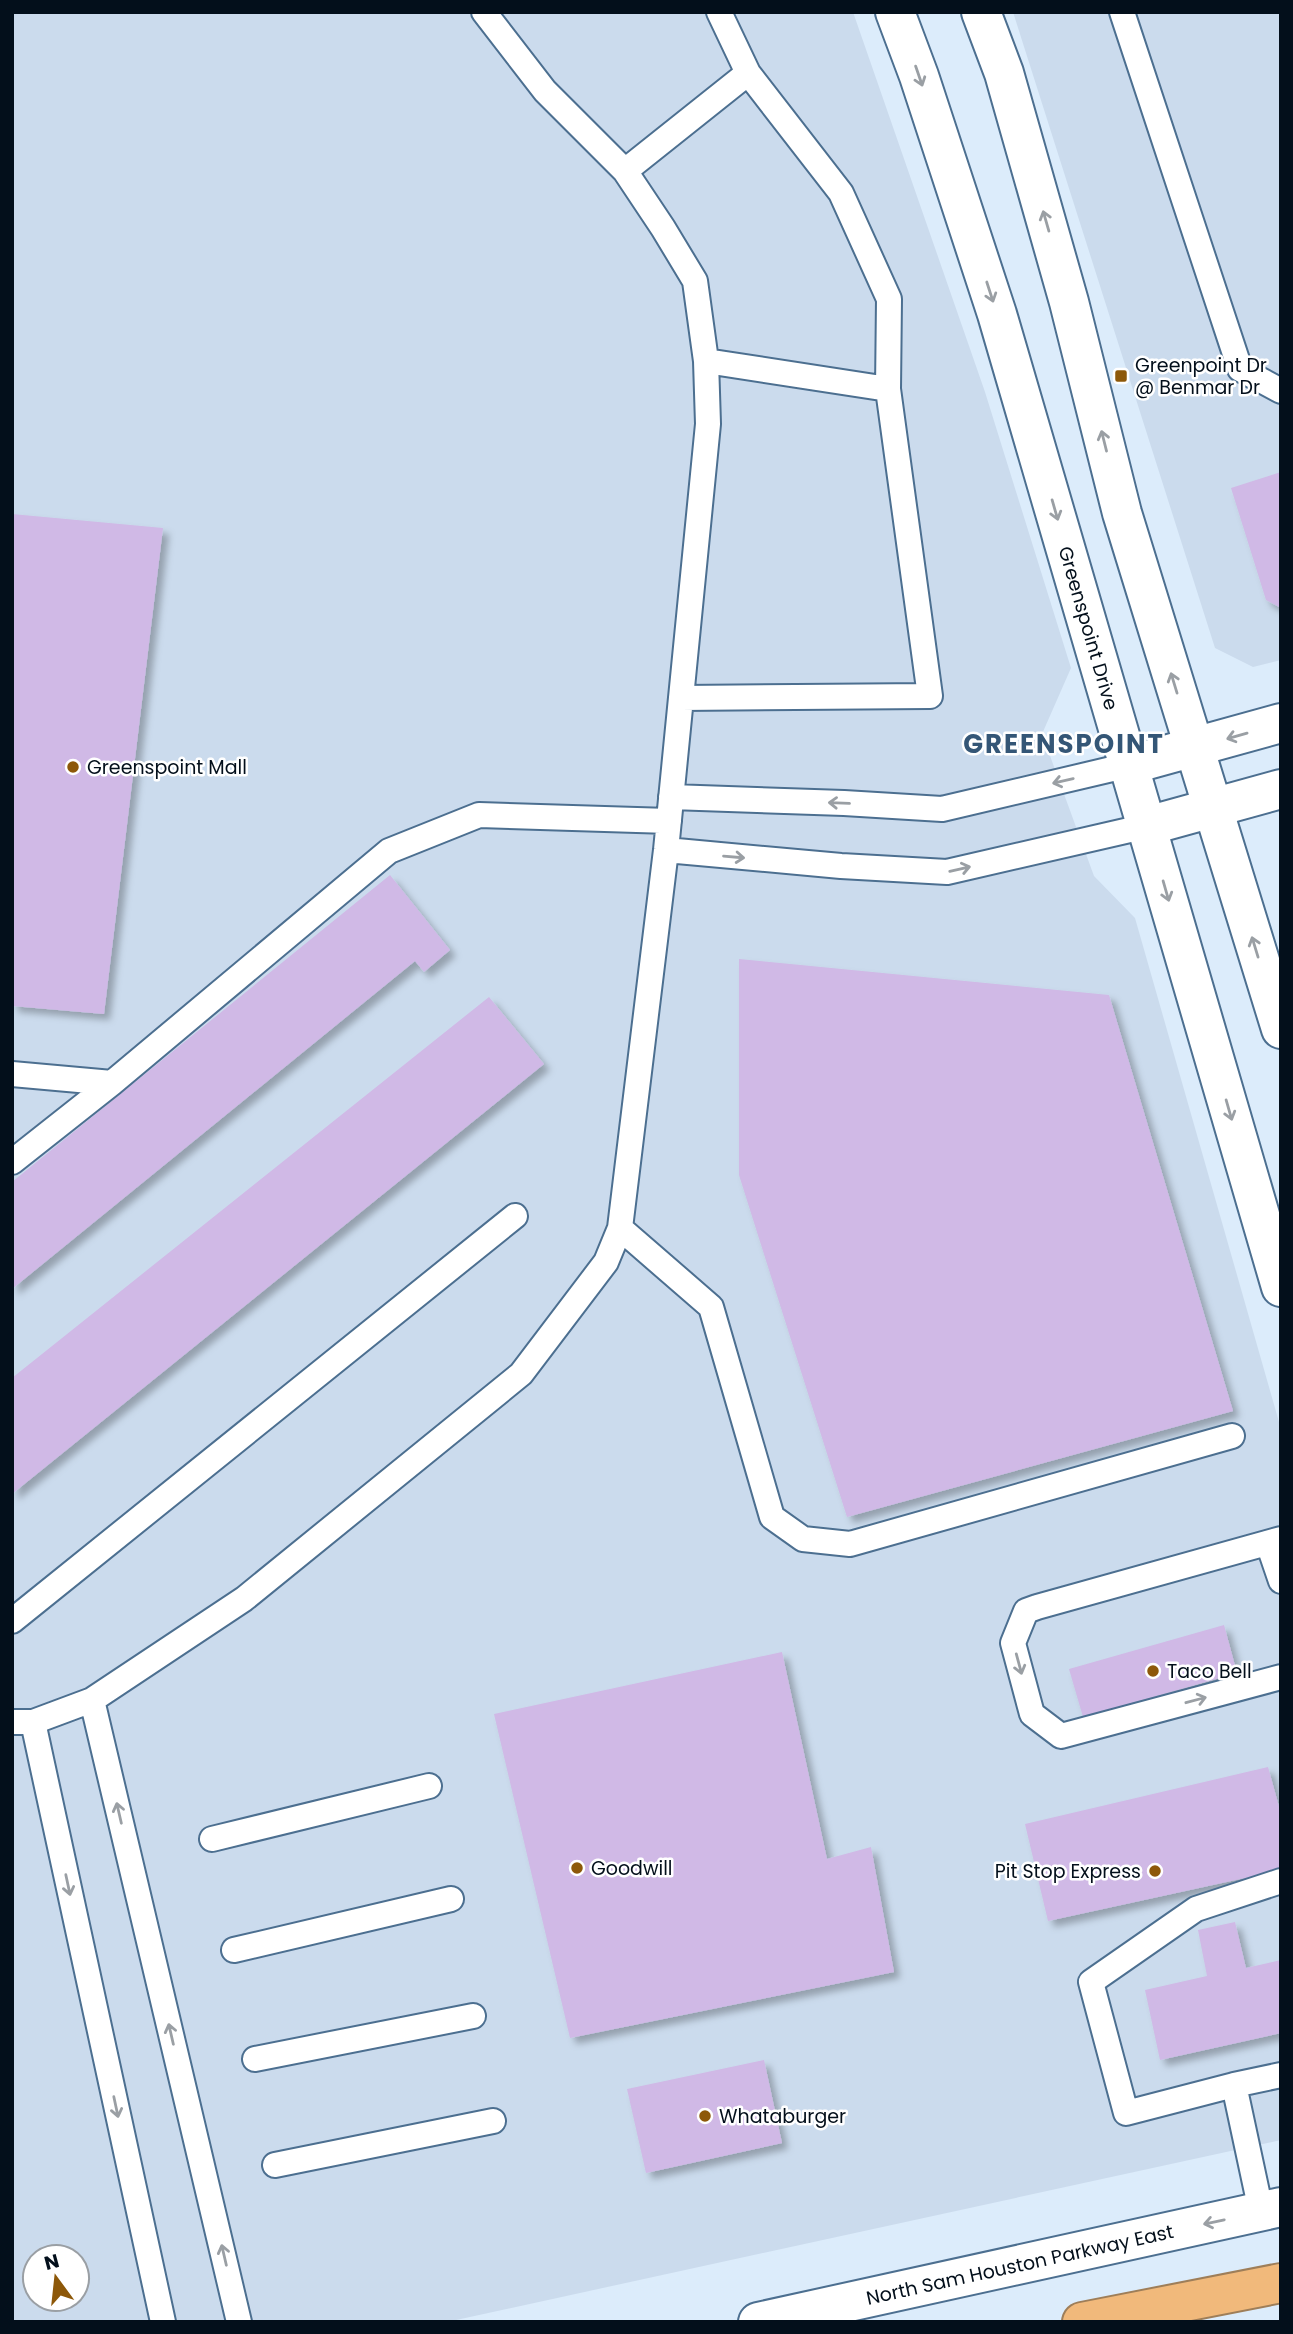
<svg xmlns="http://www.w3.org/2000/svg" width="1293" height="2334" font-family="Poppins,sans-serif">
  <defs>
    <filter id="shadow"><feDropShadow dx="6" dy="6" stdDeviation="3.5" flood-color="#0004"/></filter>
  </defs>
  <rect width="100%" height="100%" fill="#dcecfb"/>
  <path fill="#cbdbed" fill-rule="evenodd" d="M12,12H853L985,392L1071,668L1042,734L1094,876L1135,918L1281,1429V2140L447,2322H12ZM35,2257H77V2299H35Z
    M1013,12H1281V660L1253,667L1215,648Z"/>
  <path fill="#d0b9e6" filter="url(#shadow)" d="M1281,472V608L1266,600L1231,488Z
    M12,514L163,528L104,1014L12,1006Z
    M390,875L450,950L424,972L415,961L12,1289V1182Z
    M739,959L1109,995L1233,1411L847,1517L739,1175Z
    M489,997L544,1064L12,1494V1378Z
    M1224,1625L1237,1673L1083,1717L1069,1669Z
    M782,1652L827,1859L871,1847L894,1972L570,2038L494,1714Z
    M1268,1767L1281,1814V1870L1048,1921L1025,1824Z
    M1235,1922L1246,1968L1281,1960V2033L1160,2060L1145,1990L1207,1976L1198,1930Z
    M764,2060L782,2143L646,2173L627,2089Z"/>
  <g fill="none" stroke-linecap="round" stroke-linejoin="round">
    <defs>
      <path id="lane" d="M1122,12L1240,369L1281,391
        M625,171L748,73
        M706,361L888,389
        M681,698L930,696L888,389L889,299L841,193L748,73L719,12
        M671,797L844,803L942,809L1129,765
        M666,850L841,866L947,872L1147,826
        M12,1074L112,1083
        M12,1162L112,1083L389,851L479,815L669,821
        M620,1228L711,1307L772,1517L803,1539L850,1544L1232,1436
        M1281,1539L1037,1607L1026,1611L1013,1643L1032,1714L1061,1736L1281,1677
        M1268,1543L1281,1581
        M12,1621L515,1216
        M92,1700L239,2322
        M12,1722H33L92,1700L244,1599L521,1374L606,1262L620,1228L666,850L708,424L706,361L695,281L663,228L625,171L545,91L484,12
        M33,1722L163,2322
        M212,1839L429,1786
        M1281,1881L1196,1909L1091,1982L1126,2113L1234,2085L1281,2075
        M234,1950L451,1899
        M255,2059L473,2016
        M1234,2085L1261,2211
        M275,2165L493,2121"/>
      <g id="secondary">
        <path id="s1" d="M895,12L919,76L997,314L1281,1287"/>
        <path d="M981,12L1004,73L1069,302L1122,513L1281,1029"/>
        <path d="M1129,765L1281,723"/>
        <path d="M1147,826L1281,789"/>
        <path id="s2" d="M758,2322L1281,2207"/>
      </g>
      <path id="highway" d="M1082,2322L1281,2283"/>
    </defs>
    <use href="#lane" stroke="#4c6f90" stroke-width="28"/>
    <use href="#secondary" stroke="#4c6f90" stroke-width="42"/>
    <use href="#highway" stroke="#9e7e59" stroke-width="42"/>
    <use href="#lane" stroke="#fff" stroke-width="24"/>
    <use href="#secondary" stroke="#fff" stroke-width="38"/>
    <use href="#highway" stroke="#f1b97b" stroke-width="38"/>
  </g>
  <defs><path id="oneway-shaft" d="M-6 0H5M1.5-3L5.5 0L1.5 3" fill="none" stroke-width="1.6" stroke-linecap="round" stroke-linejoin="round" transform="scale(1.75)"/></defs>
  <g stroke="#9a9fa4">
    <use href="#oneway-shaft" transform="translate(919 76) rotate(71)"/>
    <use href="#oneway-shaft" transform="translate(1046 221) rotate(-106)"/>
    <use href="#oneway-shaft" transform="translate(990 292) rotate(72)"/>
    <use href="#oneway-shaft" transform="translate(1104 441) rotate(-104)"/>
    <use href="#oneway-shaft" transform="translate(1055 510) rotate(74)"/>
    <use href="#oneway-shaft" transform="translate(1174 683) rotate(-107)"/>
    <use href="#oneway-shaft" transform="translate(1237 736) rotate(164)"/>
    <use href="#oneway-shaft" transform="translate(1063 781) rotate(167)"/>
    <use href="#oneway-shaft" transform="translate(839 803) rotate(-178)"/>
    <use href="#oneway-shaft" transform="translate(734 857) rotate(5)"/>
    <use href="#oneway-shaft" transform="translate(960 869) rotate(-13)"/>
    <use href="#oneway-shaft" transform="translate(1166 891) rotate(74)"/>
    <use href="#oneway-shaft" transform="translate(1255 947) rotate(-107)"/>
    <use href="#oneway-shaft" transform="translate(1229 1110) rotate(74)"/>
    <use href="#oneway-shaft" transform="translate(1019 1664) rotate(75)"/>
    <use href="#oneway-shaft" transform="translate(1196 1700) rotate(-15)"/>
    <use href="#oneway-shaft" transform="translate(119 1813) rotate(-103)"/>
    <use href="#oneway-shaft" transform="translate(68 1885) rotate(78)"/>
    <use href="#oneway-shaft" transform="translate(171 2034) rotate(-103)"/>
    <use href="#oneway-shaft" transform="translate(116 2107) rotate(78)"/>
    <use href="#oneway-shaft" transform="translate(1214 2222) rotate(168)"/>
    <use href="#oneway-shaft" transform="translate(224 2255) rotate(-103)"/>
  </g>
  <g fill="#8d5809" stroke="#fff" stroke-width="2.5">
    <rect x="1114" y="369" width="14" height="14" rx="3.5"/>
    <circle cx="73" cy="767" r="7"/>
    <circle cx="1153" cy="1671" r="7"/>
    <circle cx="577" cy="1868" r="7"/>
    <circle cx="1155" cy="1871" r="7"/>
    <circle cx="705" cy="2116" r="7"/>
  </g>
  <g text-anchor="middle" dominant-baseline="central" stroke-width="5" stroke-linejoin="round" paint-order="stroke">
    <g font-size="19" fill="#030f1b" stroke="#fff" text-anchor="start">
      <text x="1135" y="365">Greenpoint Dr<tspan x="1135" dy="22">@ Benmar Dr</tspan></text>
      <text x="87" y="767">Greenspoint Mall</text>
      <text x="1167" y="1671">Taco Bell</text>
      <text x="591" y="1868">Goodwill</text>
      <text x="1141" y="1871" text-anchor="end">Pit Stop Express</text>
      <text x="719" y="2116">Whataburger</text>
    </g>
    <g font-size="19" fill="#030f1b" stroke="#fff">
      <text stroke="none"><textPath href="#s1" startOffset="646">Greenspoint Drive</textPath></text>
      <text stroke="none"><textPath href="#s2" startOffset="268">North Sam Houston Parkway East</textPath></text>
    </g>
    <g font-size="26" font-weight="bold" letter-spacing="2" fill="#345676" stroke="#fff">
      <text x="1064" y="744">GREENSPOINT</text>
    </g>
  </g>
  <rect width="1293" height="2334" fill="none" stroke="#030f1b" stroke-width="28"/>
  <g transform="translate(56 2278) rotate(345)"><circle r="33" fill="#ffffff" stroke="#9a9fa4" stroke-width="2"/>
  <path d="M0-5L12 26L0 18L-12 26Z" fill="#8d5809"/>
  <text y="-10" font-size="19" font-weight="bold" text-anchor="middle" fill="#030f1b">N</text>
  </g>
</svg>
